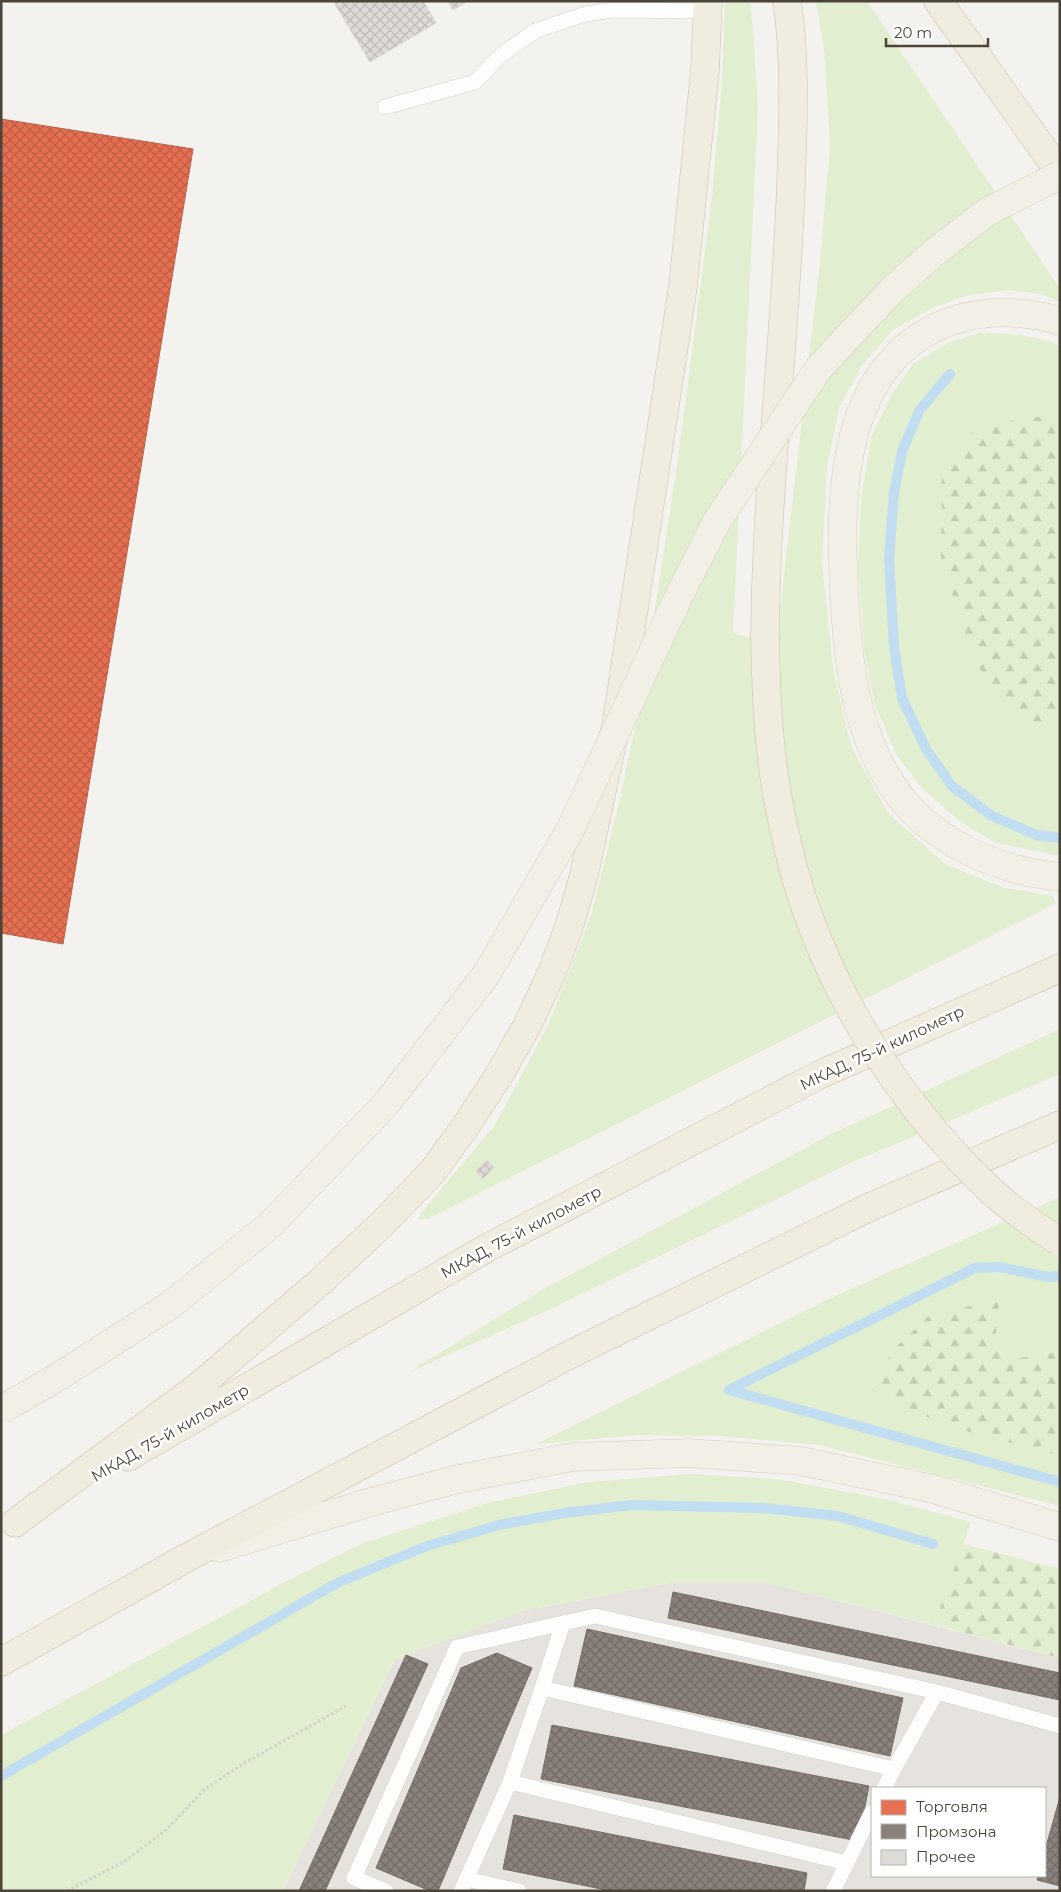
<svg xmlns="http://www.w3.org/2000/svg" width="1061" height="1892" font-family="Montserrat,sans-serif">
  <defs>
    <pattern id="forest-firs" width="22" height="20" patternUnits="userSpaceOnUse" patternTransform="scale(1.25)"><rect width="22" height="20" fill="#e1eecf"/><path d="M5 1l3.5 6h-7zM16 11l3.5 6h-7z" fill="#c3cdb2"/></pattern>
    <pattern id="shops-cross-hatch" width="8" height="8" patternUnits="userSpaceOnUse" patternTransform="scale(1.25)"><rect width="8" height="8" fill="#e76f51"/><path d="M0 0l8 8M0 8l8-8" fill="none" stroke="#bd5d44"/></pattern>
    <pattern id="industry-cross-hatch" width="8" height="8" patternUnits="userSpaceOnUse" patternTransform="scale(1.25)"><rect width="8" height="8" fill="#8a817c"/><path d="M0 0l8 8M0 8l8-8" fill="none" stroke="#736b67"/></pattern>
    <pattern id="building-cross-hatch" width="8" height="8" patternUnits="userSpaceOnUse" patternTransform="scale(1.25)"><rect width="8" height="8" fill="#dedbd6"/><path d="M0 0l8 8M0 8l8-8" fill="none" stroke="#c0bdb8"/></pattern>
  </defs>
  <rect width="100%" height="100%" fill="#f4f2ee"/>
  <path fill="#e6e2de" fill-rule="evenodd" d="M670,1583H769L1060,1658V1891H283L395,1659L522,1611ZM872,1788H1045V1876H872Z"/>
  <path fill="#e1eecf" d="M725,1H750L753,31L758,108L733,633L746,637H777L820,263L830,145L824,49L816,1H867L1060,289V302L1041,294L1009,290L969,295L934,307L893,330L862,365L839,408L827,467L822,562L833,668L851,746L888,813L945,864L1002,887L1053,896L1056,903L428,1219H418L421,1213L495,1125L549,1023L592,912L620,799L641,698L677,467L712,197L722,82Z
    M979,333C1006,334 1036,334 1060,346V856L996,843L958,820L922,788L897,756L874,702L864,651L858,564L861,499L871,437L892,394L913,364L948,343Z
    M1060,1029V1074L846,1165L553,1308L407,1373L544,1289L831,1134Z
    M1060,1197V1506L820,1445L721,1436L639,1435L536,1444L835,1296Z
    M691,1474L777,1479L885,1499L971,1522L934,1625L769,1583H670L522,1611L395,1659L283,1891H1V1735L287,1581L361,1544L487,1503L588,1482Z"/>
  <path fill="url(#forest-firs)" d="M1038,417H1060V726H1042L1023,719L990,688L972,653L941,561L942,467L977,426Z
    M999,1302L995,1339L1018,1358L1060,1352V1456L944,1425L872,1390L892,1351L933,1312Z
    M963,1544L1060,1569V1658L934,1625Z"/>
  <path fill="url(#shops-cross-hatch)" stroke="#b8624a" d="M1,119L193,149L63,944L1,933Z"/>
  <path fill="url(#industry-cross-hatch)" stroke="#776f68" d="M673,1592L1060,1673V1700L668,1618Z
    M587,1629L903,1698L890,1756L574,1686Z
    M497,1653L532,1668L438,1891H430L376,1868L461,1668Z
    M406,1655L428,1664L325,1891H299Z
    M552,1725L869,1786L858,1841L541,1779Z
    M1060,1797V1886L1037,1880L1038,1876H1045V1850Z
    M514,1815L807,1873L804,1891H611L503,1869Z"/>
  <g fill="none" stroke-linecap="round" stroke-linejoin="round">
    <path stroke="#c0ddf1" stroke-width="10" d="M950,374L919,411L902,452L894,493L889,559L894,647L902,698L926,749L952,786L992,816L1037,835L1060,838
      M1060,1276L1048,1277L999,1267L975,1268L729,1390L1060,1482
      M1,1776L337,1583L427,1546L499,1525L564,1513L631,1505L763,1508L838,1516L933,1544"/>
  </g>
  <path fill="url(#building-cross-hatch)" stroke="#dcd9d4" d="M333,1H423L436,23L370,62Z
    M448,1H468L453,10Z
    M487,1160L494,1167L483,1179L476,1171Z"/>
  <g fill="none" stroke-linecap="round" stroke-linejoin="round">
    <defs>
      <path id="service" d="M385,107L475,82L501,55L535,31L585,14L613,10L708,11
        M563,1623L542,1688L894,1769L884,1788
        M894,1769L937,1692
        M510,1782L542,1688
        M467,1879L519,1891
        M386,1891L354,1878L457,1647L595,1616L937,1692L1060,1726
        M461,1891L510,1782L847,1863L872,1812
        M833,1891L847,1863"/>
      <path id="primary" d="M1060,321C1022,310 983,309 946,323C841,365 839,493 844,589C847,656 854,726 891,784C927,840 996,871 1060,877
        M219,1548L371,1502L454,1480L572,1457L689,1453L801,1461L933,1489L1060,1527"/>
      <path id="trunk" d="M938,1L1060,173
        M765,637C766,486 786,335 791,183C793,123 796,61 787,1
        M128,1457L487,1248L819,1075L1060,968
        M15,1523L199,1386L321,1281L384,1222L433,1171L465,1127L499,1075L528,1024L552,972L570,924L584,875L617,720L683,286L705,70L708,1
        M1,1662L186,1558L569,1355L872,1206L1060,1125"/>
    </defs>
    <use href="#service" stroke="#d2d0cb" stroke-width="16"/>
    <use href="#primary" stroke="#d6cebb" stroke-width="29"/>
    <use href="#trunk" stroke="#ccbfa9" stroke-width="29"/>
    <path stroke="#d3d2cc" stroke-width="3" stroke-dasharray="2.5 2.5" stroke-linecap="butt" d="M67,1891L125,1861L166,1830L206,1788L246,1762L346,1706"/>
    <use href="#service" stroke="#fdfdfc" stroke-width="15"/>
    <use href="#primary" stroke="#f2efe6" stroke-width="28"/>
    <use href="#trunk" stroke="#f0ece0" stroke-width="28"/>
    <defs>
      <path id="primary-bridge" d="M1,1410L61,1375L169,1306L270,1225L386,1104L486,975L570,830L677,600L717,521L818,369L891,291L936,251L987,212L1060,175"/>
      <path id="trunk-bridge" d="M765,637C766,691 768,746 778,799C785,837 794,876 807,912C844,1016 908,1111 988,1188C1009,1208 1035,1226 1060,1242"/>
    </defs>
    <use href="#primary-bridge" stroke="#d6cebb" stroke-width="29" stroke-linecap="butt"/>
    <use href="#trunk-bridge" stroke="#ccbfa9" stroke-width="29" stroke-linecap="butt"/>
    <use href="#primary-bridge" stroke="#f2efe6" stroke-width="28"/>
    <use href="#trunk-bridge" stroke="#f0ece0" stroke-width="28"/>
  </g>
  <g text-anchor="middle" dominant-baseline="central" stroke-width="5" stroke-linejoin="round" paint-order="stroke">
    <g font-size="16" fill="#4b4439" stroke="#fff">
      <text transform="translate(882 1048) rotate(-25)">МКАД, 75-й километр</text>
      <text transform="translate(521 1232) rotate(-28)">МКАД, 75-й километр</text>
      <text transform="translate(170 1433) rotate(-30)">МКАД, 75-й километр</text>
    </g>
  </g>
  <rect width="1061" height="1892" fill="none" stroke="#4b4439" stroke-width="5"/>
  <rect x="871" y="1787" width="175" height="90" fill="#ffffff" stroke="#b7b4b0"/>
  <rect x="881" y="1800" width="25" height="15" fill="#e76f51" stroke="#b7b4b0"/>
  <text x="916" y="1812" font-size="15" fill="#4b4439">Торговля</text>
  <rect x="881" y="1824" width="25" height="15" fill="#8a817c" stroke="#b7b4b0"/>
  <text x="916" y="1837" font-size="15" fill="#4b4439">Промзона</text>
  <rect x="881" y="1850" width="25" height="15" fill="#dedbd6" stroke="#b7b4b0"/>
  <text x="916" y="1862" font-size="15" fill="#4b4439">Прочее</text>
  <path d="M886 38v8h102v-8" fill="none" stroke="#4b4439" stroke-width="2.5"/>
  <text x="894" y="38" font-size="15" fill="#4b4439" stroke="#ffffff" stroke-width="4" paint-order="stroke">20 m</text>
</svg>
